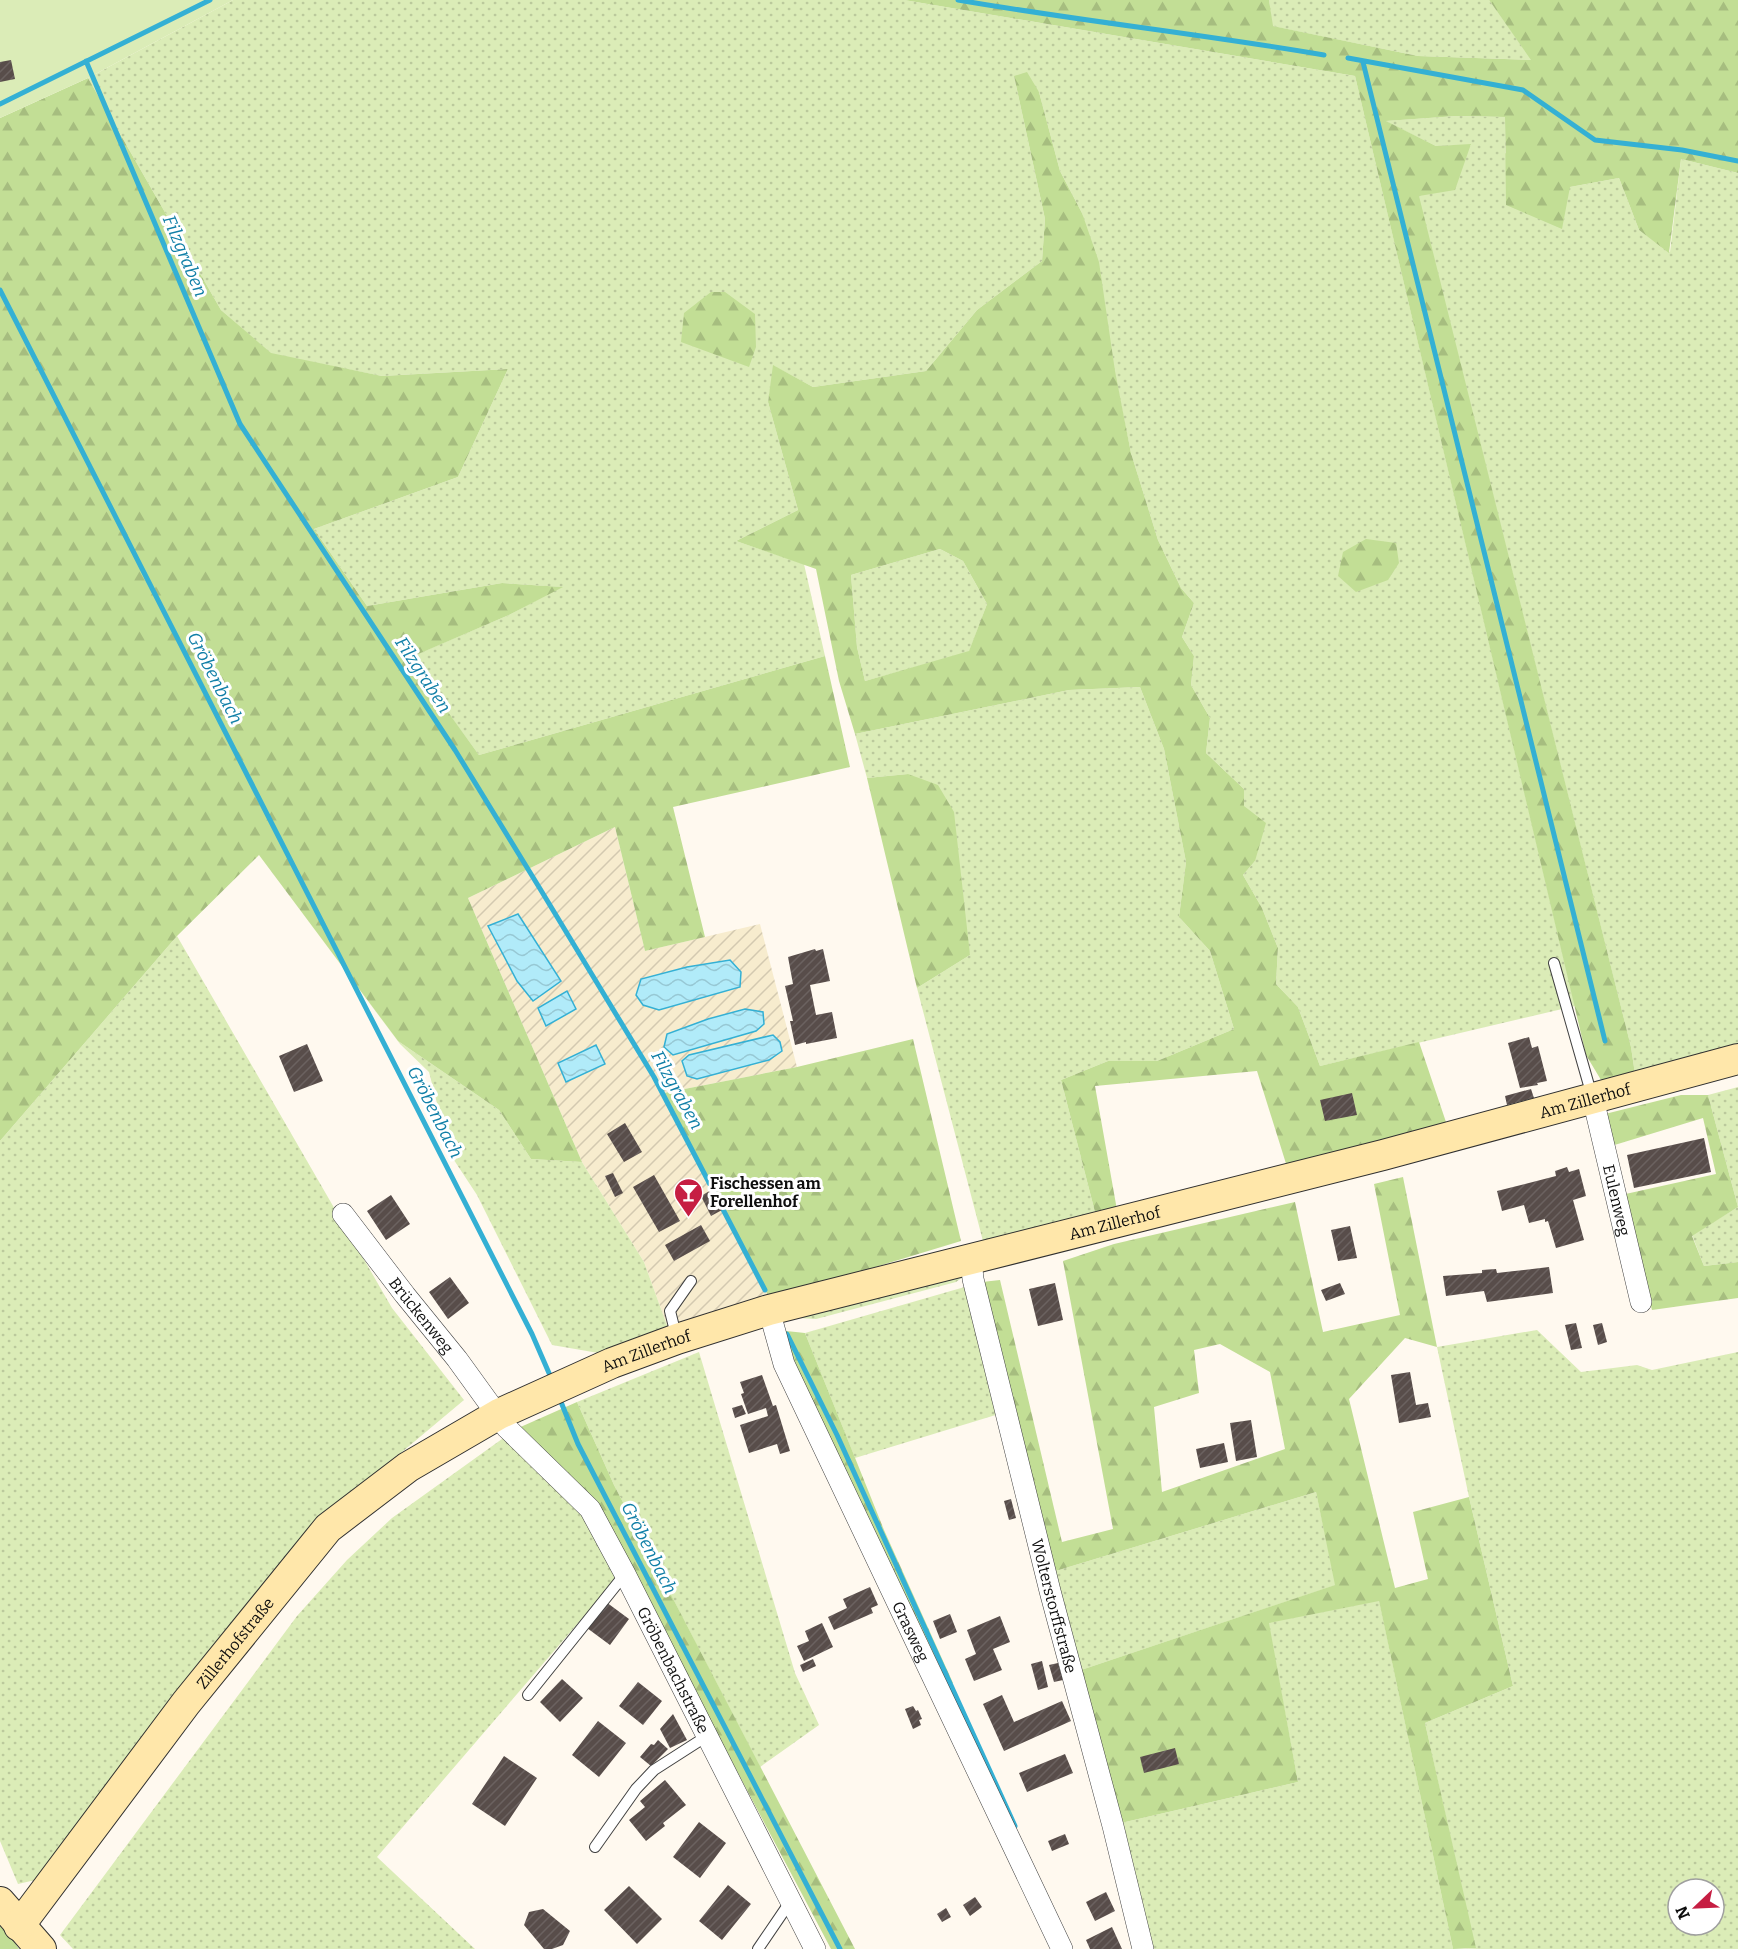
<svg xmlns="http://www.w3.org/2000/svg" width="1738" height="1949" font-family="Bitter,serif">
  <defs>
    <pattern id="farmland-furrows" width="10" height="10" patternUnits="userSpaceOnUse" patternTransform="scale(1.5)"><rect width="10" height="10" fill="#f7ecce"/><path d="M-1 1l2-2M0 10L10 0M9 11l2-2" fill="none" stroke="#d3c9b0"/></pattern>
    <pattern id="grass-dots" width="8" height="8" patternUnits="userSpaceOnUse" patternTransform="scale(1.5)"><rect width="8" height="8" fill="#dbecb7"/><path d="M2 2h.1M6 6h.1" fill="none" stroke="#bbc99c" stroke-width="1.8" stroke-linecap="round"/></pattern>
    <pattern id="forest-firs" width="22" height="20" patternUnits="userSpaceOnUse" patternTransform="scale(1.5)"><rect width="22" height="20" fill="#c2de95"/><path d="M5 1l3.5 6h-7zM16 11l3.5 6h-7z" fill="#a6bd7f"/></pattern>
    <pattern id="water-waves" width="16" height="10" patternUnits="userSpaceOnUse" patternTransform="scale(1.5)"><rect width="16" height="10" fill="#b1ebf9"/><path d="M0 5q4-4 8 0t8 0" fill="none" stroke="#97c8d4"/></pattern>
    <pattern id="building-hatch" width="6" height="6" patternUnits="userSpaceOnUse" patternTransform="scale(1.5)"><rect width="6" height="6" fill="#584d4a"/><path d="M-1 1l2-2M0 6l6-6M5 7l2-2" fill="none" stroke="#6b6260"/></pattern>
  </defs>
  <rect width="100%" height="100%" fill="#fff9ef"/>
  <path fill="url(#farmland-furrows)" d="M615,827L645,951L760,924L797,1067L664,1093L770,1299L669,1331L644,1262L582,1162L468,898Z"/>
  <path fill="url(#grass-dots)" fill-rule="evenodd" d="M233,0H904L1355,76L1575,1006L1320,1066L1298,1007L1276,984L1278,948L1262,908L1243,875L1255,861L1244,806V789L1206,753L1210,718L1191,685L1194,656L1182,637L1194,603L1181,588L1158,540L1131,453L1082,213L1060,171L1039,92L1014,76L1045,219L1042,261L977,310L926,371L813,387L774,366L768,402L798,510L736,541L804,564L825,656L479,755L408,658L509,615L561,587L502,583L367,606L314,529L458,477L508,369L382,376L271,354L221,310L88,78Z
    M1269,0H1489L1532,60L1418,56L1272,26Z
    M1457,116L1505,117V153L1570,187L1619,178L1639,230L1670,252L1681,159L1738,173V1046L1635,1074L1631,1047L1418,196L1471,145L1436,146L1385,121Z
    M940,549L963,561L987,604L969,652L865,681L857,647L851,575Z
    M1140,687L1164,749L1186,862L1179,917L1210,951L1234,1029L1157,1061H1108L1061,1080L1096,1216L984,1245L917,988L970,955L908,774L867,778L855,734L1069,690Z
    M259,855L398,1041L499,1110L531,1159L582,1162L644,1262L669,1331L610,1355L552,1345L477,1195L450,1154L429,1072L400,1044Z
    M177,936L392,1308L464,1400L316,1524L44,1878L18,1884L0,1841V1141Z
    M1738,1087V1262L1704,1266L1692,1235L1738,1207L1708,1095Z
    M953,1272L963,1277L956,1282L816,1319L782,1317Z
    M982,1282L1012,1410L855,1458L805,1333Z
    M1537,1330L1581,1372L1637,1365L1652,1370L1738,1352V1949H1464L1475,1948L1425,1723L1513,1686L1469,1497L1437,1347ZM1678,1889H1714V1925H1678Z
    M699,1352L795,1673L819,1725L760,1767L614,1485L577,1402Z
    M516,1429L628,1565L377,1857L475,1949H73L60,1935L297,1616L347,1560L392,1518Z
    M1316,1492L1336,1585L1078,1671L1049,1573Z
    M1379,1600L1453,1949H1152L1121,1823L1298,1782L1268,1622Z"/>
  <path fill="url(#forest-firs)" fill-rule="evenodd" d="M904,0H1269L1273,26L1418,56L1531,60L1489,0H1738V173L1681,159L1669,253L1639,230L1619,178L1570,187L1562,229L1506,205L1505,117L1457,116L1386,121L1436,146L1471,144L1455,190L1419,196L1631,1047L1635,1074L1601,1080L1586,1055L1355,76Z
    M1027,72L1039,92L1060,171L1082,213L1099,262L1115,371L1131,453L1158,540L1181,588L1194,603L1182,637L1194,656L1191,685L1210,718L1206,753L1244,789V806L1266,823L1255,861L1243,875L1262,908L1278,948L1276,984L1298,1007L1320,1066L1419,1042L1447,1125L1288,1170L1257,1071L1095,1086L1117,1210L1096,1216L1061,1080L1108,1061H1157L1234,1029L1210,951L1179,917L1186,862L1164,749L1140,687L1069,690L855,734L839,681L816,569L736,541L798,510L768,402L773,365L813,387L926,371L977,310L1042,261L1045,219L1014,76ZM940,549L963,561L987,604L969,651L865,681L857,647L851,575Z
    M88,78L221,310L271,353L382,376L508,369L458,477L314,529L367,606L502,583L563,587L509,615L409,658L479,755L825,656L850,767L673,807L705,937L645,951L615,827L468,898L582,1162L531,1159L499,1110L398,1041L259,855L177,936L0,1141V118Z
    M711,292H725L755,314L756,347L749,367L681,342L684,313Z
    M1366,539L1396,543L1399,563L1388,580L1356,592L1338,576L1343,552Z
    M908,774L938,785L954,812L970,955L917,988L867,778Z
    M913,1039L961,1241L770,1299L664,1093L797,1067Z
    M1681,1095H1708L1738,1207L1692,1236L1704,1266L1738,1262V1298L1652,1310L1621,1195L1716,1174L1703,1118L1608,1147L1601,1115Z
    M1403,1177L1437,1347L1405,1338L1349,1399L1395,1588L1428,1579L1413,1512L1469,1497L1513,1686L1425,1723L1476,1948L1453,1949L1379,1601L1269,1623L1298,1782L1121,1823L1078,1671L1335,1585L1316,1492L1049,1573L982,1282L1000,1280L1062,1542L1113,1529L1063,1261L1114,1244L1295,1202L1323,1332L1400,1315L1374,1184ZM1220,1344L1270,1372L1285,1449L1162,1492L1154,1407L1199,1393L1194,1350Z
    M777,1330L805,1333L884,1530L953,1683L944,1684Z
    M577,1402L614,1485L855,1949H831L628,1565L516,1429Z
    M0,1920L19,1949H0Z"/>
  <path fill="#dbecb7" d="M0,0H233L88,78L0,118Z"/>
  <path fill="url(#water-waves)" stroke="#34b0d4" stroke-width="1.5" d="M518,914L561,981L533,1001L517,981L488,926Z
    M730,960L741,972L740,987L659,1010L643,1005L636,995L641,979L687,967Z
    M567,991L576,1009L546,1026L538,1008Z
    M745,1009L763,1012L764,1024L756,1031L673,1055L664,1047L667,1034L708,1019Z
    M773,1035L780,1042L782,1051L769,1060L697,1079L687,1076L682,1061L689,1055Z
    M596,1045L605,1064L566,1082L558,1063Z"/>
  <g fill="none" stroke-linecap="round" stroke-linejoin="round">
    <path stroke="#34b0d4" stroke-width="5" d="M958,0C1080,21 1202,34 1324,55
      M1348,58L1523,90L1595,140L1682,150L1738,161
      M86,61L240,424L455,750L542,892L654,1077L765,1290
      M1363,62L1605,1041
      M0,104L210,0
      M0,290L532,1334L552,1380
      M787,1334L837,1435L1015,1826
      M559,1397L578,1444L840,1949"/>
  </g>
  <path fill="url(#building-hatch)" d="M11,60L15,79L0,82V62Z
    M815,949L816,951L823,949L830,981L810,985L816,1015L832,1012L837,1038L806,1044V1042L795,1045L790,1021H793L785,986L793,984L788,957Z
    M1529,1037L1532,1048L1538,1046L1547,1081L1537,1083L1538,1085L1520,1088L1508,1043Z
    M307,1044L323,1081L294,1092L279,1056Z
    M1531,1089L1534,1098L1507,1105L1505,1096Z
    M1352,1093L1357,1115L1325,1121L1320,1100Z
    M625,1123L642,1152L624,1162L607,1134Z
    M1704,1138L1711,1172L1634,1188L1627,1155Z
    M1567,1167L1569,1172L1579,1169L1586,1196L1573,1200L1584,1240L1556,1248L1548,1221L1545,1222V1219L1529,1223L1524,1205L1502,1211L1497,1191L1556,1176L1555,1171Z
    M613,1173L623,1193L615,1197L605,1176Z
    M654,1175L680,1221L659,1232L633,1187Z
    M711,1190L722,1210L711,1216L701,1196Z
    M391,1195L410,1224L386,1240L367,1211Z
    M701,1225L710,1241L674,1261L665,1245Z
    M1350,1226L1357,1258L1338,1261L1331,1230Z
    M1549,1267L1553,1293L1487,1302L1484,1291L1446,1296L1443,1276L1482,1273V1270L1496,1269L1497,1273Z
    M450,1277L469,1303L448,1319L429,1292Z
    M1055,1283L1063,1320L1038,1326L1029,1289Z
    M1340,1283L1345,1294L1326,1301L1321,1290Z
    M1576,1323L1582,1348L1571,1350L1565,1325Z
    M1602,1323L1607,1342L1598,1345L1593,1325Z
    M1410,1372L1416,1405L1428,1403L1431,1417L1399,1423L1391,1375Z
    M762,1375L773,1406L776,1405L790,1451L780,1454L777,1444L749,1453L740,1425L768,1416L766,1408L748,1414L741,1394L744,1393L740,1382Z
    M742,1405L746,1414L735,1418L732,1408Z
    M1251,1420L1257,1457L1236,1461L1230,1423Z
    M1224,1443L1228,1462L1200,1468L1196,1449Z
    M1011,1499L1016,1518L1009,1520L1004,1501Z
    M870,1587L878,1605L871,1608L873,1613L834,1630L828,1617L847,1608L843,1599Z
    M606,1602L629,1619L610,1645L587,1628Z
    M950,1614L957,1632L940,1639L933,1621Z
    M1000,1616L1010,1642L993,1649L1002,1670L974,1681L965,1659L976,1654L967,1630Z
    M822,1623L833,1647L804,1661L797,1646L809,1641L805,1631Z
    M813,1659L816,1666L803,1672L800,1665Z
    M1042,1661L1048,1687L1038,1690L1031,1664Z
    M1058,1663L1063,1680L1054,1682L1049,1665Z
    M562,1679L583,1698L560,1722L540,1702Z
    M638,1682L662,1701L643,1725L619,1706Z
    M1002,1695L1014,1722L1062,1701L1071,1721L1004,1751L983,1704Z
    M913,1706L916,1711L918,1710L922,1719L919,1720L921,1725L913,1729L905,1709Z
    M673,1714L687,1740L670,1748L660,1729Z
    M598,1721L626,1743L599,1777L572,1755Z
    M658,1740L668,1749L651,1766L640,1757L651,1744L654,1745Z
    M1175,1748L1179,1764L1144,1773L1140,1757Z
    M1065,1754L1073,1773L1027,1792L1019,1773Z
    M504,1756L537,1778L505,1826L472,1804Z
    M665,1780L686,1805L663,1823L665,1826L646,1841L629,1820L645,1807L640,1801Z
    M699,1822L726,1843L700,1878L673,1857Z
    M1065,1834L1069,1844L1052,1851L1048,1841Z
    M728,1885L751,1904L722,1940L699,1921Z
    M629,1886L662,1919L637,1944L604,1910Z
    M1106,1892L1115,1911L1095,1921L1086,1902Z
    M975,1897L982,1907L970,1916L963,1905Z
    M946,1908L951,1917L942,1922L937,1914Z
    M543,1909L570,1931L563,1945L552,1949H544L524,1925L529,1912Z
    M1112,1927L1122,1949H1090L1086,1940Z"/>
  <g fill="none" stroke-linecap="round" stroke-linejoin="round">
    <defs>
      <path id="lane" d="M1554,963L1592,1096
        M677,1339L670,1311L691,1281
        M528,1695L625,1574
        M595,1847L636,1789L654,1770L707,1736
        M758,1949L790,1902"/>
      <g id="street">
        <path id="s1" d="M1593,1099L1641,1302"/>
        <path id="s2" d="M343,1214L405,1295L457,1359L507,1428L590,1509L625,1574L815,1949"/>
        <path id="s3" d="M971,1260L973,1279L1050,1591L1113,1826L1143,1949"/>
        <path id="s4" d="M769,1310L784,1364L1062,1949"/>
      </g>
      <g id="secondary">
        <path d="M0,1902L41,1949"/>
        <path id="s5" d="M19,1926L186,1703L328,1528L408,1467L499,1414L612,1363L677,1339L769,1310L1383,1155L1738,1059"/>
      </g>
    </defs>
    <use href="#lane" stroke="#414141" stroke-width="12"/>
    <use href="#street" stroke="#414141" stroke-width="22"/>
    <use href="#secondary" stroke="#303030" stroke-width="32"/>
    <use href="#lane" stroke="#fff" stroke-width="10"/>
    <use href="#street" stroke="#fff" stroke-width="21"/>
    <use href="#secondary" stroke="#ffe7aa" stroke-width="30"/>
  </g>
  <defs>
    <symbol id="bar-pin" viewBox="-11 -11 22 30"><path d="M0 17L-7.5 6A9.5 9.5 0 1 1 7.5 6Z" fill="#c61e43" stroke="#fff"/><path d="M-6-5H6L.8 .8V4.5H3.5V6h-7V4.5H-.8V.8Z" fill="#fff"/></symbol>
  </defs>
  <g fill-rule="evenodd">
    <use href="#bar-pin" x="672" y="1176" width="33" height="45"/>
  </g>
  <g text-anchor="middle" dominant-baseline="central" stroke-width="6" stroke-linejoin="round" paint-order="stroke">
    <g font-size="16" fill="#0e0e0e" stroke="#fff">
      <text stroke="none"><textPath href="#s5" startOffset="1842">Am Zillerhof</textPath></text>
      <text stroke="none"><textPath href="#s1" startOffset="104">Eulenweg</textPath></text>
      <text stroke="none"><textPath href="#s5" startOffset="1356">Am Zillerhof</textPath></text>
      <text stroke="none"><textPath href="#s2" startOffset="128">Brückenweg</textPath></text>
      <text stroke="none"><textPath href="#s5" startOffset="870">Am Zillerhof</textPath></text>
      <text stroke="none"><textPath href="#s3" startOffset="356">Wolterstorffstraße</textPath></text>
      <text stroke="none"><textPath href="#s4" startOffset="352">Grasweg</textPath></text>
      <text stroke="none"><textPath href="#s5" startOffset="356">Zillerhofstraße</textPath></text>
      <text stroke="none"><textPath href="#s2" startOffset="567">Gröbenbachstraße</textPath></text>
    </g>
    <g font-size="16" font-weight="bold" fill="#0e0e0e" stroke="#fff" text-anchor="start">
      <text x="710" y="1183">Fischessen am<tspan x="710" dy="18">Forellenhof</tspan></text>
    </g>
    <g font-size="18" font-style="italic" fill="#107fa7" stroke="#fff">
      <text transform="translate(185 256) rotate(67)">Filzgraben</text>
      <text transform="translate(423 675) rotate(57)">Filzgraben</text>
      <text transform="translate(215 678) rotate(63)">Gröbenbach</text>
      <text transform="translate(677 1090) rotate(61)">Filzgraben</text>
      <text transform="translate(435 1112) rotate(63)">Gröbenbach</text>
      <text transform="translate(649 1548) rotate(63)">Gröbenbach</text>
    </g>
  </g>
  <g transform="translate(1696 1907) rotate(247)"><circle r="28" fill="#ffffff" stroke="#9f9f9f" stroke-width="1.5"/>
  <path d="M0-4.5L10 22L0 15L-10 22Z" fill="#c61e43"/>
  <text y="-9" font-size="16" font-weight="bold" text-anchor="middle" fill="#0e0e0e">N</text>
  </g>
</svg>
